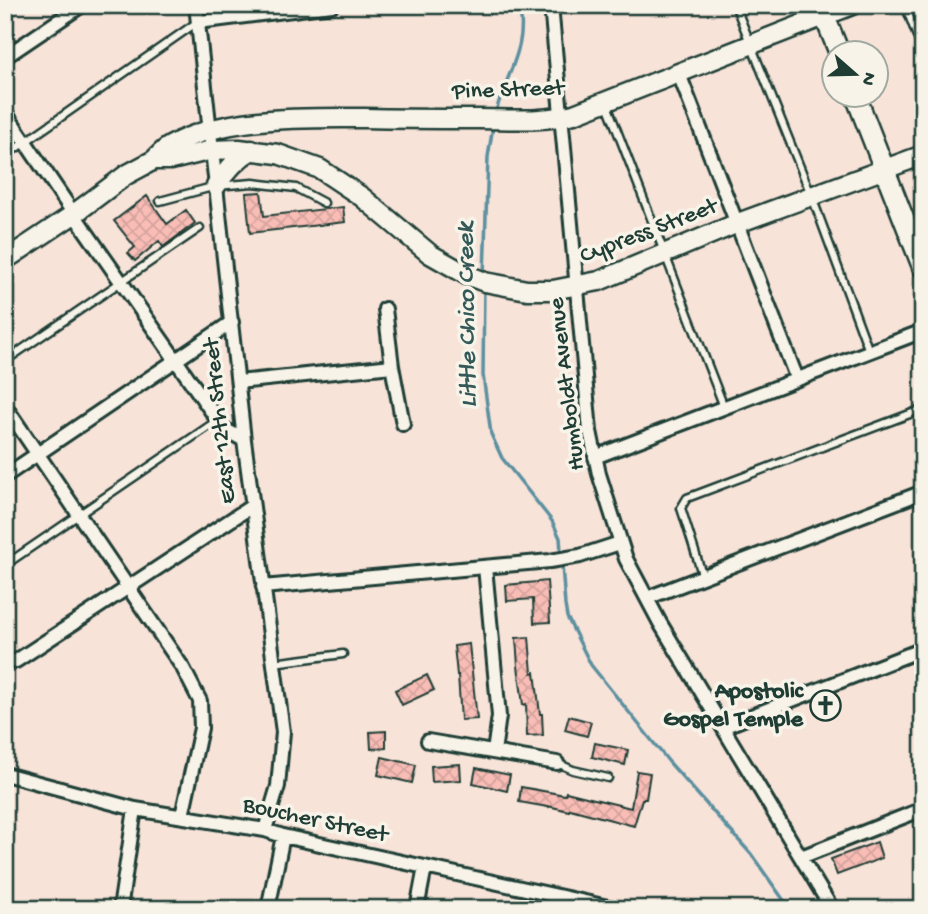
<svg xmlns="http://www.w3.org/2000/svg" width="928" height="914" font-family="'Gochi Hand',sans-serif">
  <defs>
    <pattern id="building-cross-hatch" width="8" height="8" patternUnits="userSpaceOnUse" patternTransform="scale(1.75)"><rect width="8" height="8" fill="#f9bdb6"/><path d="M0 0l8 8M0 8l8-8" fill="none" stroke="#d5a39d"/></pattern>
  </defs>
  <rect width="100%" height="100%" fill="#f8e3d9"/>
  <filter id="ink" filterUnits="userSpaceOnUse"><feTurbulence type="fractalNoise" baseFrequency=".0143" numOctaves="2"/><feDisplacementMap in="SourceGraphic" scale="14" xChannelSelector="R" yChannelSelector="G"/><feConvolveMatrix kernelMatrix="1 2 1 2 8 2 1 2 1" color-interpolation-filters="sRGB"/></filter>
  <g filter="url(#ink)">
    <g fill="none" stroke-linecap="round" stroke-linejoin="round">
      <path stroke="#5c909f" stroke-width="3.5" d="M495,115C504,78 531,43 518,5
        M484,275L488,157L493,126
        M484,286L483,375L491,434L502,458L552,521L560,538L565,605L567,617L591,665L669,762L751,854L790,909"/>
    </g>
    <path fill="url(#building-cross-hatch)" stroke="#1f3d34" stroke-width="2" d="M261,192L264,216L343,207L345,222L250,233L246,193Z
      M147,196L167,224L186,210L195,223L163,247L159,241L135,261L128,253L135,247L114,221Z
      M547,581L550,622L534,623L533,599L507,601L506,585Z
      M529,637L532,673L535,672L540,714H542L543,735L527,736L526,704L523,705L518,666L516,638Z
      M469,644L477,719L461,720L458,675H457L454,646Z
      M427,675L434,690L402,705L395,690Z
      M569,716L591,722L587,736L565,730Z
      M386,731V748L371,749L370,732Z
      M595,743L628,750L625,765L592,757Z
      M382,757L416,765L412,783L378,775Z
      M460,764L461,780L432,782L431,766Z
      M476,768L510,775L507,791L473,783Z
      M637,771L650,773L646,799H642L634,826L570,809L569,811L548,806V807L519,802L521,787L565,795L566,792L631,808Z
      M877,842L882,858L837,875L831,859Z"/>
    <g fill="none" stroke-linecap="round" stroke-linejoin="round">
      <defs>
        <path id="lane" d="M735,5L812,197L869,351
          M905,5L923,52
          M606,102L724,407
          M5,156L196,23
          M160,201L216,186L253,183L296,188L324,203
          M5,361L200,228
          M5,565L218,420
          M703,577L681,508L687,498L923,409
          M273,663L343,654
          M557,763L573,770L608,778"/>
        <path id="street" d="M196,5L244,440L283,732L278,786L265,830
          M551,5L590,431L599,474L626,559L660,623L832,909
          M198,22L332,5
          M5,57L82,5
          M679,74L797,379
          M5,112L82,226L224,429L244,440
          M385,309L392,366L403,424
          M238,382L392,366
          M5,406L183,668L200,701L201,728L182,816
          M595,457L923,331
          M5,476L232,322
          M485,567L499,716L494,752
          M263,587L550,561L580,556L620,543
          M647,598L923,492
          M5,662L16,661L252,506
          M723,727L923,649
          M428,741L557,763
          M5,774L135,809L265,830L283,836L617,909
          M801,857L923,809
          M120,909L135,809
          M268,909L283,836
          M417,909L425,867"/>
        <path id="secondary" d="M154,160C159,155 164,149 170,146C224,115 305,118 365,118C402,119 440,119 478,119C510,119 542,122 574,114L852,5
          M216,186C226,171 236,159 252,150
          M5,260L74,214L126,175L154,160H171L212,150L239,149L278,154L320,169L362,197L430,254L467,275L485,282L527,290H553L599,281L738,223L923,155"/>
        <path id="primary" d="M820,5L839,52
          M855,94L923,268"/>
      </defs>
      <use href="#lane" stroke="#1f3d34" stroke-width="11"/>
      <use href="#street" stroke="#1f3d34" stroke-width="18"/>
      <use href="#secondary" stroke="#1f3d34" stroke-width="23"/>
      <use href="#primary" stroke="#1f3d34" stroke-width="24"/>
      <use href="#lane" stroke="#f7f3e8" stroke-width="6"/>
      <use href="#street" stroke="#f7f3e8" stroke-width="12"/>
      <use href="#secondary" stroke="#f7f3e8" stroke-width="18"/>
      <use href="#primary" stroke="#f7f3e8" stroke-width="19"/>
    </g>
  </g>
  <defs>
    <symbol id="church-ring" viewBox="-11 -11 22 22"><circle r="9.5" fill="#f7f3e8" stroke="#1f3d34" stroke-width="1.5"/><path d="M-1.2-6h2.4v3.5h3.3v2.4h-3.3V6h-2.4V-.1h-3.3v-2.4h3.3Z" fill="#1f3d34"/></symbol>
  </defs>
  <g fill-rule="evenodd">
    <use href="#church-ring" x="808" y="688" width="35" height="35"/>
  </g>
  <g text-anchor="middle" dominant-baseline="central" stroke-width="7" stroke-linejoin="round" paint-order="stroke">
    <g font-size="24" fill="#1f3d34" stroke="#f7f3e8">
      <text transform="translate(508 91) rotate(-2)">Pine Street</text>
      <text transform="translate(649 232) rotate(-21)">Cypress Street</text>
      <text transform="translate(568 384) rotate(-97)">Humboldt Avenue</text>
      <text transform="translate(221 421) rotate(-96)">East 12th Street</text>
      <text transform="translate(315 821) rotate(12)">Boucher Street</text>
    </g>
    <g font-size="24" font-weight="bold" fill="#1f3d34" stroke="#f7f3e8" text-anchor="end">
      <text x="803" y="692">Apostolic<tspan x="803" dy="28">Gospel Temple</tspan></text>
    </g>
    <g font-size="26" font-style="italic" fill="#335958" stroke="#f7f3e8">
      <text transform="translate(469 315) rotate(-91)">Little Chico Creek</text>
    </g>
  </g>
  <rect width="928" height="914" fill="none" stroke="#f7f3e8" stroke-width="28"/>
  <rect x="14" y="14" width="900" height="886" fill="none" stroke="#1f3d34" stroke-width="2.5" filter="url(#ink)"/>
  <g transform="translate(855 74) rotate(110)"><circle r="33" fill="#f7f3e8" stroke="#a1aaa0" stroke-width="2"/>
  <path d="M0-5L12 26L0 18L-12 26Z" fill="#1f3d34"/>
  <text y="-10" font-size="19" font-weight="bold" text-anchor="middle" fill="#1f3d34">N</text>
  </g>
</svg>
